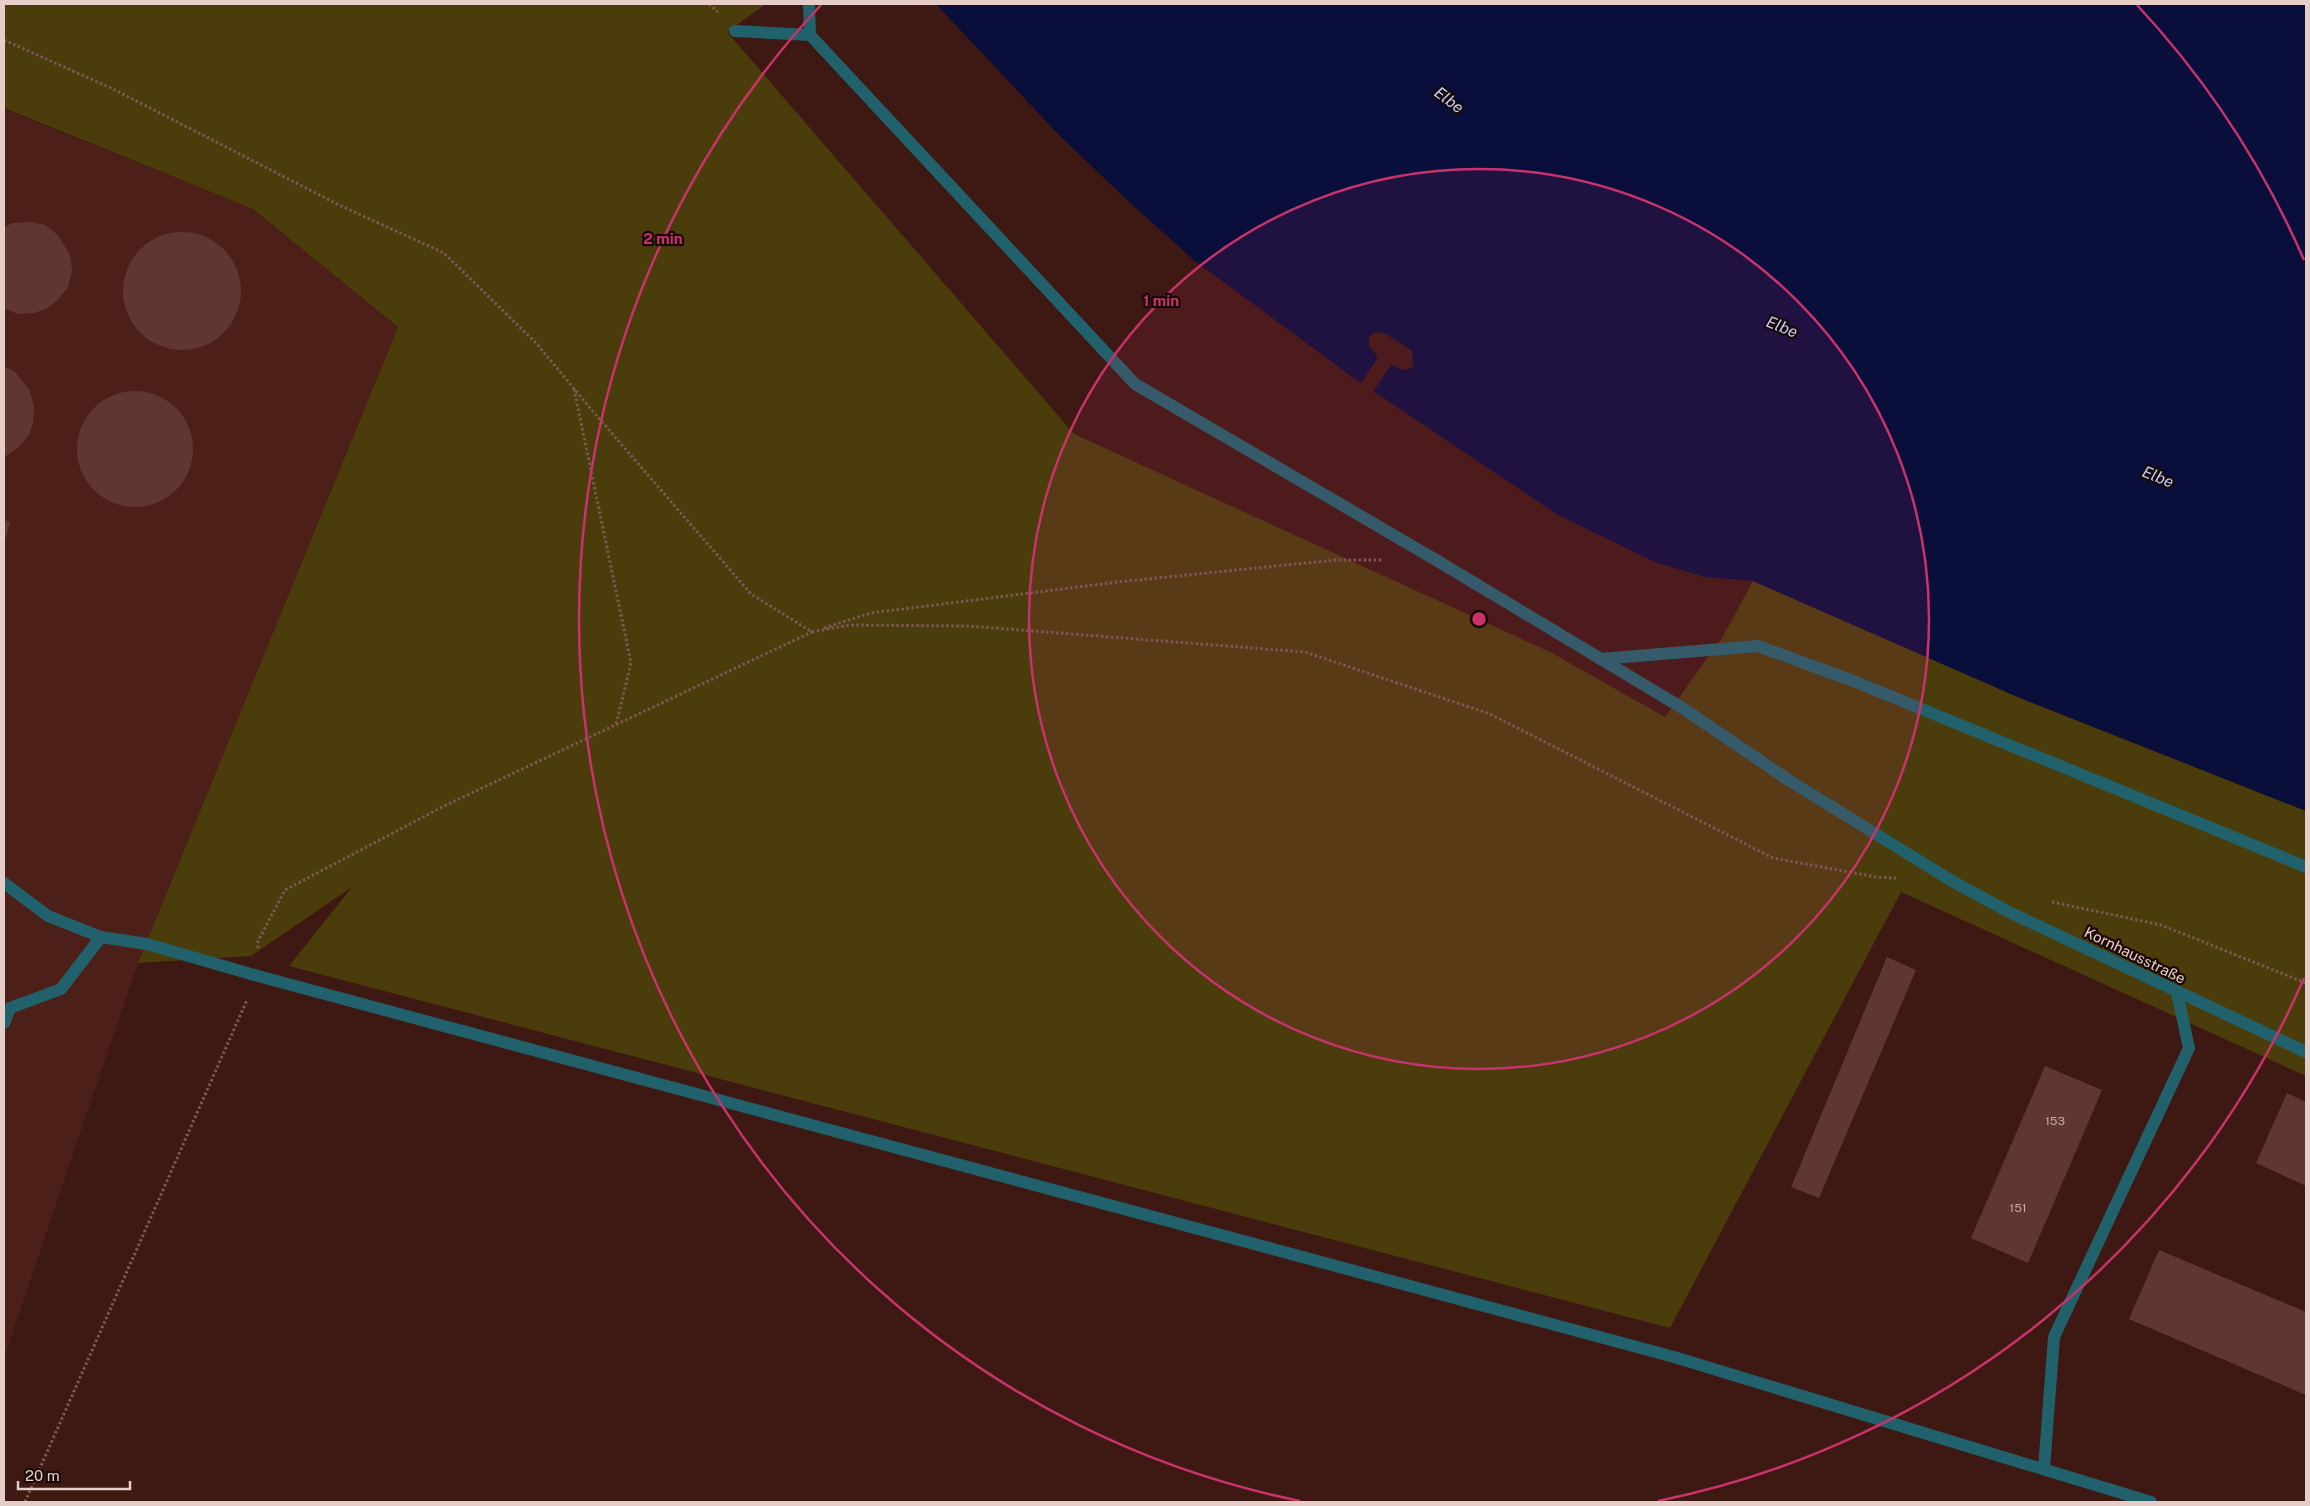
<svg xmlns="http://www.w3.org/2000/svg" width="2310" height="1506" font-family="'Public Sans',sans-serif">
  <rect width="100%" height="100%" fill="#3e1812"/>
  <path fill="#4c2019" d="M4,109L253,209L398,327L138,963L4,1358Z"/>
  <path fill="#4b3c0b" d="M4,4H766L727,32L1074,434L1552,653L1665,717L1722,638L1753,581L2020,698L2306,811V1076L1901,892L1670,1328L289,966L352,887L251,956L138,963L398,327L253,209L4,108Z"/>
  <path fill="#090e3b" d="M936,4H2306V811L2020,698L1753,581L1705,577L1655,562L1558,515L1351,376L1195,261L1126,199L1059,135Z"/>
  <path fill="#3e1812" d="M1376,332L1386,334L1412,351L1413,368L1403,370L1391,365L1372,393L1360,385L1378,357L1369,346V336Z"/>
  <path fill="#603730" d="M30,222L45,225L58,235L70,255L72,271L68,287L58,300L46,309L34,313L18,314L4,308V227L13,223Z
    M123 291a59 59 0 1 1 118 0a59 59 0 1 1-118 0Z
    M4,366L15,372L29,389L34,406L33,423L29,435L18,448L4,457Z
    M77 449a58 58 0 1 1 116 0a58 58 0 1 1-116 0Z
    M4,520L10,522L4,544Z
    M1887,957L1916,970L1819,1198L1791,1187Z
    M2045,1066L2102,1090L2028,1263L1971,1238Z
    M2287,1093L2306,1102V1186L2256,1163Z
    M2159,1250L2306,1312V1395L2129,1319Z"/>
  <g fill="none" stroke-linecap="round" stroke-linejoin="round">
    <path stroke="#7a5853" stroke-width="3" stroke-dasharray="2.5 2.5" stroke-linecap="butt" d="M709,4L718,12
      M4,40L113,89L339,205L444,253L537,344L590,408L751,594L812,632L849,625L968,626L1305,652L1490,714L1773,858L1876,877L1896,878
      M574,389L631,663L616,725
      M824,628L871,613L1118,582L1336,560H1383
      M2052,902L2161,925L2306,983
      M258,948V941L285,890L444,806L814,631
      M25,1502L247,1000"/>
    <path stroke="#21616b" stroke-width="12" d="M809,4L810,35
      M735,31L810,35L1135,384L1436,560L1684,709L1790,781L1952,881
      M1600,659L1758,646L1856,682L2306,867
      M4,883L48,916L101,937L147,944L258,976L1674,1357L2151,1502
      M4,1023L10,1008L61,989L101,937
      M2044,1468L2054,1337L2189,1048L2177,993"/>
    <path stroke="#21616b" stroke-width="12" d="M1952,881L2009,912L2306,1052"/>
  </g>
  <circle cx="1479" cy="619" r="450" fill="#c8336b" fill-opacity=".12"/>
  <g fill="none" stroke="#c8336b" stroke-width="2.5">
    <circle cx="1479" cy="619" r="450"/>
    <path d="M2304 978A900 900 0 0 1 1658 1501M1300 1501A900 900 0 0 1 821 5M2137 5A900 900 0 0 1 2304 260"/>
  </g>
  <g text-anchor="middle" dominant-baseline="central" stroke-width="4.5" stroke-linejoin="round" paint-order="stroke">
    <g font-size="12" fill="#c5a8a2">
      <text x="2055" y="1121">153</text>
      <text x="2018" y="1208">151</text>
    </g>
    <g font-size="15" fill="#e7cdc8" stroke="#190907">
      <text transform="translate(2135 955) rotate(26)">Kornhausstraße</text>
    </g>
    <g font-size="16" font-style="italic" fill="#bfcfff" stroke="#190907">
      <text transform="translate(1449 100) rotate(37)">Elbe</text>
      <text transform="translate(1782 327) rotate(22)">Elbe</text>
      <text transform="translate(2158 477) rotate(22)">Elbe</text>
    </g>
  </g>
  <circle cx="1479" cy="619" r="8" fill="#c8336b" stroke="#190907" stroke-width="2.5"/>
  <g font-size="15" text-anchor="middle" font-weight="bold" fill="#c8336b" stroke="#190907" stroke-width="4.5" stroke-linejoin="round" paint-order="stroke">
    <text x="663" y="244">2 min</text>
    <text x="1161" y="306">1 min</text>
  </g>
  <rect width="2310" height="1506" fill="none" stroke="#e7cdc8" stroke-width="10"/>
  <path d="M18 1481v8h112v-8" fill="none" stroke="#e7cdc8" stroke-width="2.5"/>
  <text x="25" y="1481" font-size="15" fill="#e7cdc8" stroke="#190907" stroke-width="4" paint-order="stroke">20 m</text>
</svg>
